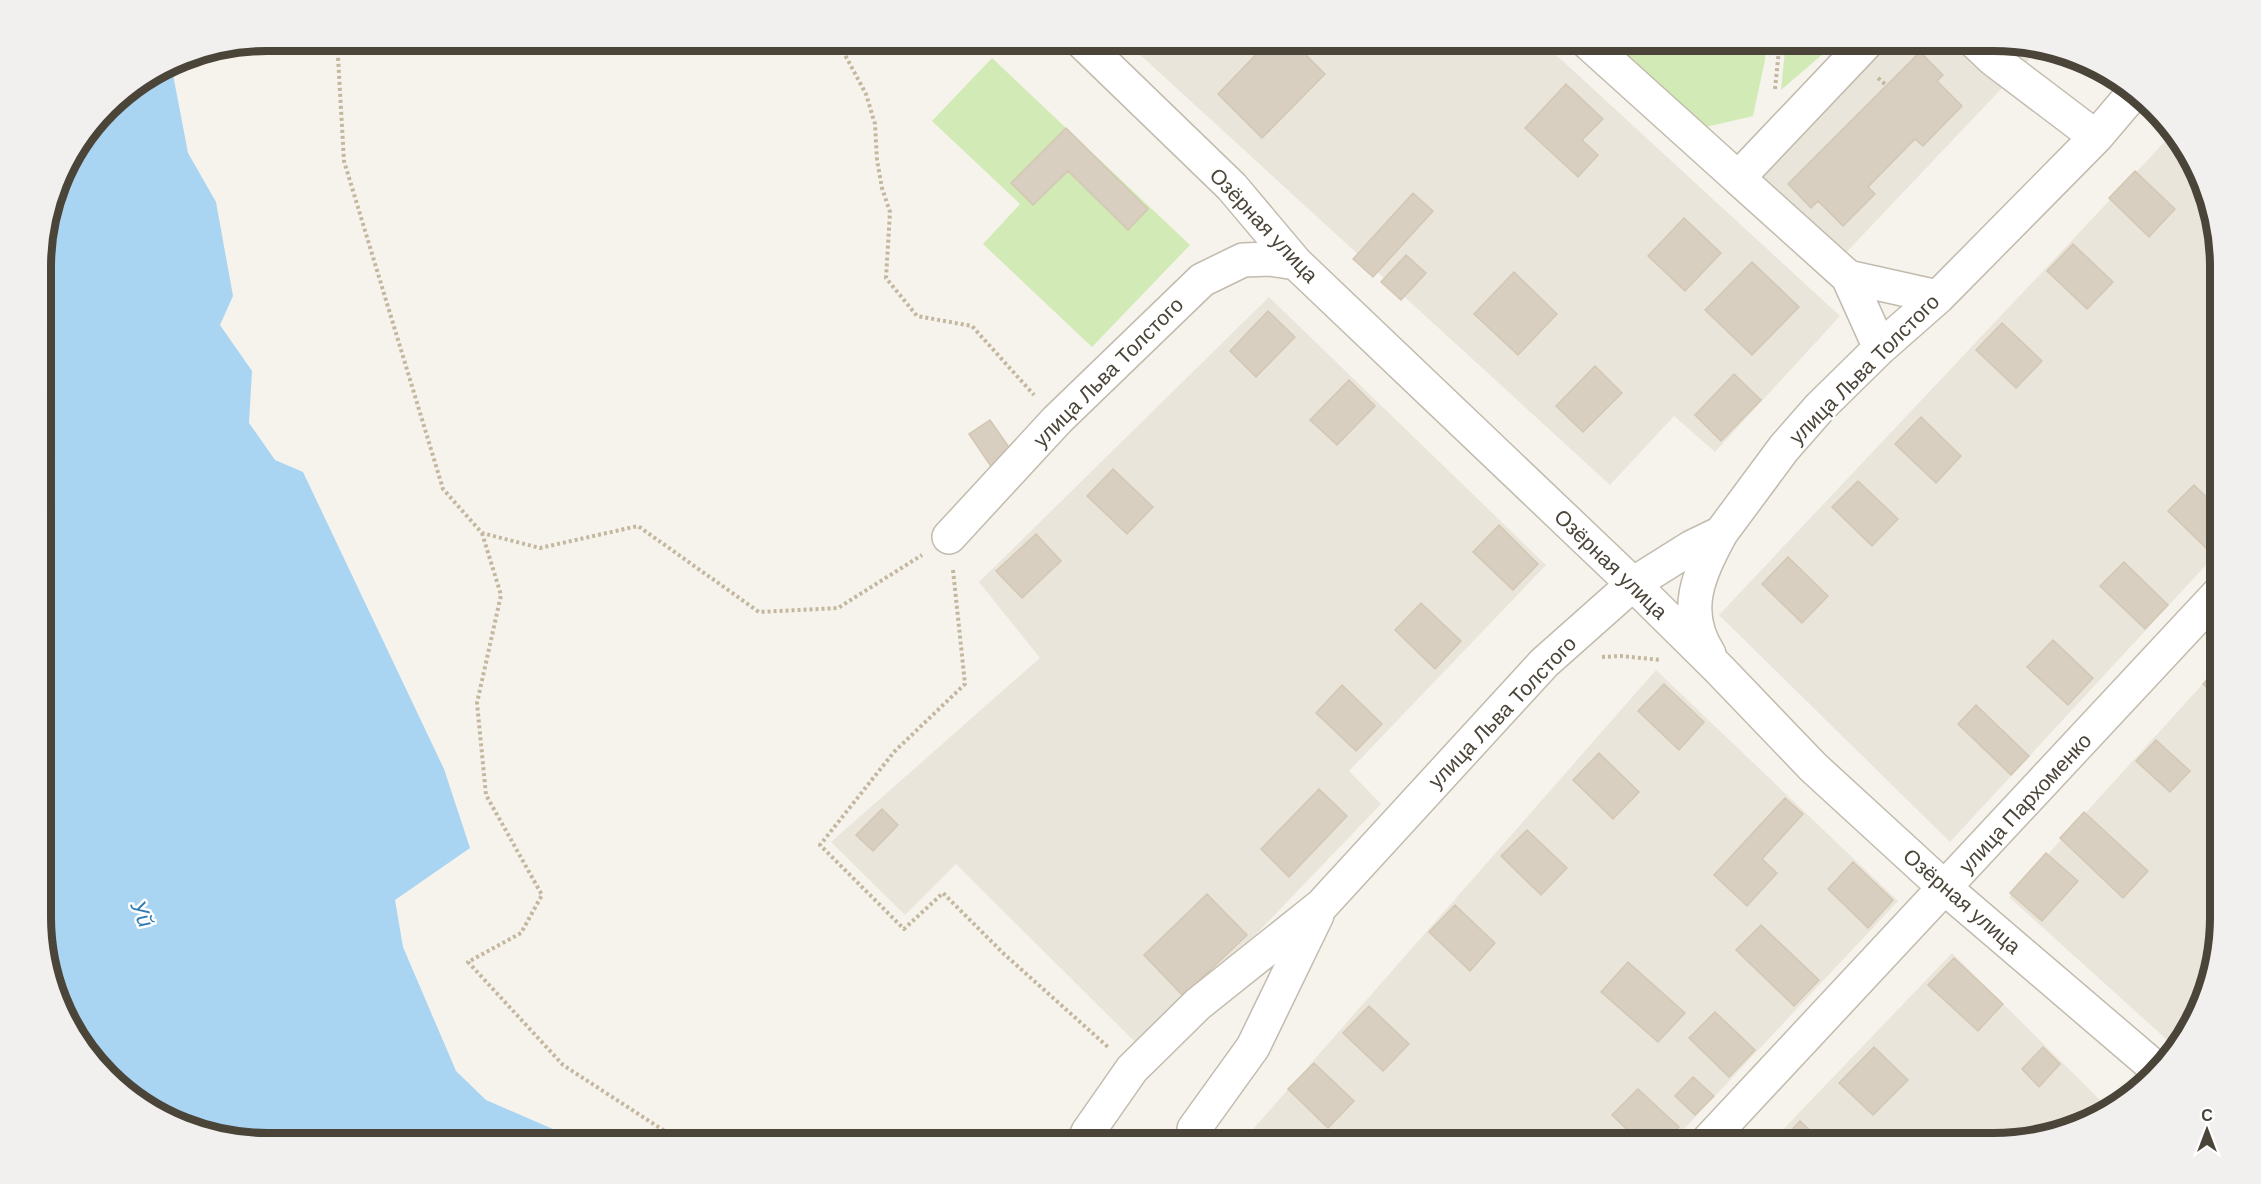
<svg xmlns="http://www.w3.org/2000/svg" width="2261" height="1184" font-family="Arial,sans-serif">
  <rect width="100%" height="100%" fill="#f6f3ec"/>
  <path fill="#eae5da" d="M1125,41H1541L1840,316L1715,452L1674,416L1610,485Z
    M1877,41H1994L2037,51L1839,260L1755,182Z
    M2174,132L2182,141L2219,238V551L1950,842L1719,615Z
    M1269,297L1546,565L1349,771L1381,804L1144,1051L956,864L905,915L831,842L1040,658L979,582Z
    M2220,665V917L2197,1017L2176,1048L2009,897Z
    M1656,670L1898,901L1671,1143H1241Z
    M1952,953L2110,1110L2066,1132L2008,1143H1770Z"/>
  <path fill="#d2eab5" d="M1611,41H1766L1765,60L1753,116L1706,127Z
    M1786,41V40L1838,41L1781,90Z
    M992,58L1190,245L1092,347L983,244L1020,204L932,121Z"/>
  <path fill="#a9d4f2" d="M171,64L188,153L216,202L233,296L220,325L252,371L249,423L275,460L303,472L444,769L470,848L395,900L403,947L456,1071L486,1100L569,1136L572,1143H267L167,1120L118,1087L79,1043L42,947L41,252L64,167L118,97Z"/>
  <path fill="#d8cfc1" stroke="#d3c7b4" stroke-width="1.5" d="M1270,40H1291L1325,74L1262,138L1218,94Z
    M1920,52L1943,75L1937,81L1962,106L1923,146L1915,139L1868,187L1875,194L1843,226L1818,201L1811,208L1788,184Z
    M1566,84L1603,119L1582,140L1598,155L1578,177L1525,128Z
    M1066,128L1148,209L1128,230L1068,171L1033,205L1011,183Z
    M2135,171L2175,209L2149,237L2109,198Z
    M1413,193L1433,211L1373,277L1353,259Z
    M1684,218L1721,253L1685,291L1648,256Z
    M2073,244L2113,282L2087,309L2047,271Z
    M1406,255L1426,273L1401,300L1381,282Z
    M1752,262L1799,307L1752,355L1705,310Z
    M1514,272L1557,314L1518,355L1474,314Z
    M1268,311L1295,337L1256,377L1230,351Z
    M2002,323L2042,361L2016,388L1976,350Z
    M1595,366L1622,393L1583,432L1556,406Z
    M1734,374L1761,400L1721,441L1695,415Z
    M1349,380L1375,406L1337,445L1310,420Z
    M1921,417L1961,456L1936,483L1895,444Z
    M990,420L1013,453L992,468L969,434Z
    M1113,469L1153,507L1127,534L1087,496Z
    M1858,481L1898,519L1872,546L1832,507Z
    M2194,485L2219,509V538L2208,550L2168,511Z
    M1499,525L1538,564L1513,590L1473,552Z
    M1036,534L1061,561L1022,598L996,571Z
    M1788,557L1828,596L1802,623L1762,584Z
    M2124,562L2168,605L2145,629L2100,586Z
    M1421,603L1461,641L1435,669L1395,630Z
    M2053,640L2093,678L2068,705L2027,667Z
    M2220,666V700L2203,684Z
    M1664,684L1704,722L1679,750L1638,711Z
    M1342,685L1382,724L1356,751L1316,713Z
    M1976,705L2029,756L2011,775L1958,724Z
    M2156,740L2190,771L2170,792L2136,761Z
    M1599,753L1639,792L1613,819L1573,780Z
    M1319,789L1347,816L1289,877L1261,849Z
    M1785,798L1803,814L1762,859L1777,873L1747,906L1714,875Z
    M882,809L898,825L873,851L856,835Z
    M2084,812L2148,871L2123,898L2060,838Z
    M1527,830L1567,868L1541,895L1501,856Z
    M2046,853L2078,881L2042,921L2010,893Z
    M1853,862L1893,900L1868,928L1828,889Z
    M1207,894L1247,935L1183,996L1144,955Z
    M1455,905L1495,943L1470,971L1429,932Z
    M1761,925L1819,980L1794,1006L1736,950Z
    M1954,958L2003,1004L1978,1031L1928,985Z
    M1628,962L1685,1013L1658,1042L1601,992Z
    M1369,1006L1409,1044L1383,1071L1343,1033Z
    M1715,1012L1755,1050L1729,1077L1689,1038Z
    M1874,1047L1908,1080L1873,1115L1839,1083Z
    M2043,1047L2060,1064L2039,1087L2022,1069Z
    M1314,1063L1354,1101L1328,1128L1288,1089Z
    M1693,1077L1714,1096L1695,1115L1675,1096Z
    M1638,1089L1679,1127L1663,1143H1641L1612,1115Z
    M1800,1121L1823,1143H1779Z"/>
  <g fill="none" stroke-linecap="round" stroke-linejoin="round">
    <defs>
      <path id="minor" d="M1080,40L1232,187L1296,263L1633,584L1718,668L1813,767L1945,888L2159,1071
        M1585,40L1738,178
        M1869,40L1738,178L1848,277L1880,348
        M1973,40L1993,59L2096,137
        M1848,277L1938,297
        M949,537L1057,420L1202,280L1243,260L1270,259L1296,263
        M1709,654C1681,611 1699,574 1721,533
        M1194,1129L1253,1047L1317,915
        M1083,1143L1088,1132L1132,1069L1198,1004L1322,905L1544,663L1633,584L1692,547L1721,533L1784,448L1820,407L1880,348L1938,297L2096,137L2135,91
        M1706,1143L2220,592"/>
    </defs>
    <use href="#minor" stroke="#c2bbae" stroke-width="36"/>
    <path stroke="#c4b79f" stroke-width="4" stroke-dasharray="3 3" stroke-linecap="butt" d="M337,40L344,161L443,489L482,533L540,548L638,526L759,612L838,608L922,555
      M837,40L866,94L875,124L877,160L882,188L890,212L886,278L917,316L972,326L1034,395
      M1878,78L1886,85
      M1775,89L1780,40
      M482,533L501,595L477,703L486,795L542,895L521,933L468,962L563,1065L683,1143
      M953,570L965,684L894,752L820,845L904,929L943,893L1003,953L1108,1047
      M1602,657L1621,656L1661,660"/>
    <use href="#minor" stroke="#fff" stroke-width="33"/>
  </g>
  <g text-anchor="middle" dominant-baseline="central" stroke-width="5" stroke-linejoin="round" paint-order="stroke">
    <g font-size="21" fill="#4b4439" stroke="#fff">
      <text transform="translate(1264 225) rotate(47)">Озёрная улица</text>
      <text transform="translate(1864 369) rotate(-45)">улица Льва Толстого</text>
      <text transform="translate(1108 372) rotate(-45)">улица Льва Толстого</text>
      <text transform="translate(1611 564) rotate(44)">Озёрная улица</text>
      <text transform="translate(1502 712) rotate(-46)">улица Льва Толстого</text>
      <text transform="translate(2025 803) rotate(-47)">улица Пархоменко</text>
      <text transform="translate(1962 901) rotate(41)">Озёрная улица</text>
    </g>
    <g font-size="22" font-style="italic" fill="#2e7ab2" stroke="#fff">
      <text transform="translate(142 914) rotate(67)">Уй</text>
    </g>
  </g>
  <path d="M0 0H2261V1184H0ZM267 51H1994A216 216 0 0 1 2210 267V917A216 216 0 0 1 1994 1133H267A216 216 0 0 1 51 917V267A216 216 0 0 1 267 51Z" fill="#f1f0ef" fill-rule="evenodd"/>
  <path fill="none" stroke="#4b4439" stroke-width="8" d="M267 51H1994A216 216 0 0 1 2210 267V917A216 216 0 0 1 1994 1133H267A216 216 0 0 1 51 917V267A216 216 0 0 1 267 51Z"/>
  <g transform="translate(2207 1130)" stroke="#ffffff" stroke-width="4.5" paint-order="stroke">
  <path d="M0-4.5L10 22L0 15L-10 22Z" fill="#4b4439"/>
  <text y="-9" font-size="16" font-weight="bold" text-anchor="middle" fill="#4b4439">С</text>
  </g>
</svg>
